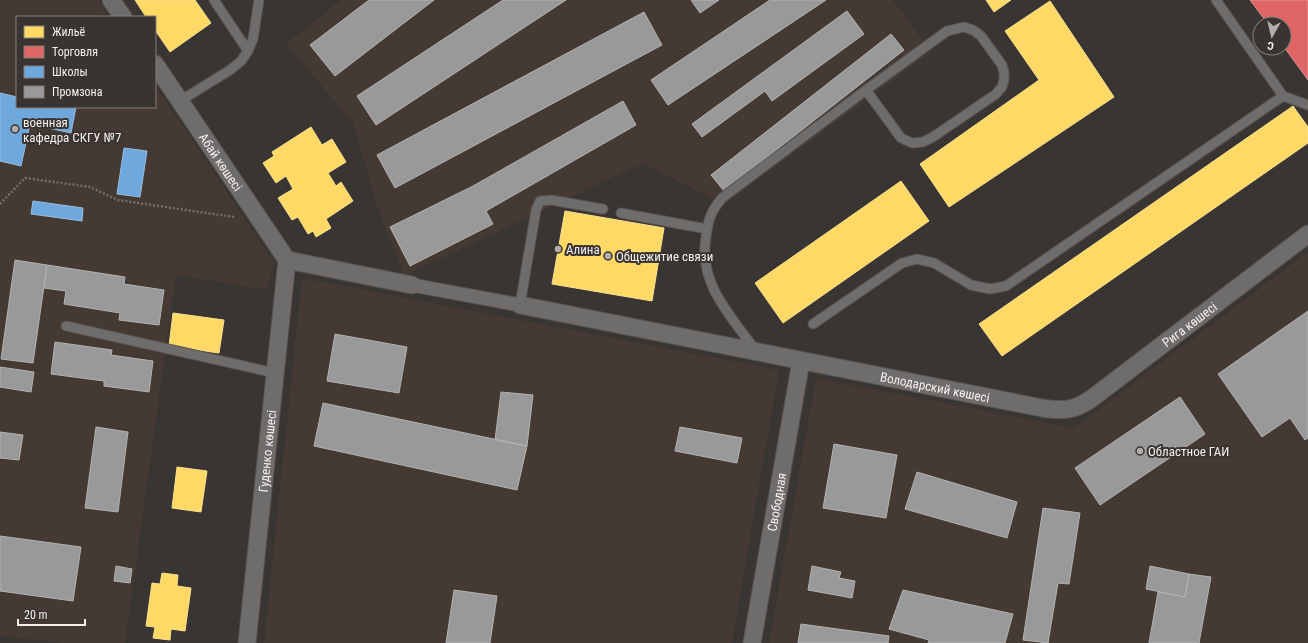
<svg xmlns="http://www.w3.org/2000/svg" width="1308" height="643" font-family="'Roboto Condensed',sans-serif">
  <rect width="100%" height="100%" fill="#383532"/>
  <path fill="#443933" d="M0,0H98L109,17H17V107H155V85L274,262L266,290L176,275L125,643H63L0,636Z
    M341,0H893L932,52L724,205L643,163L404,276L376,203L353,123L286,44Z
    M1308,252V643H769L816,378L1074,428Z
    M302,278L779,370L732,643H264Z"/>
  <path fill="#ffd966" stroke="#fbe08e" d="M135,0H195L211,23L170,52L155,30V17H146Z
    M986,0H1011L994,12Z
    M1050,1L1114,97L949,207L920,164L1039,80L1005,31Z
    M1293,106L1308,127V143L1002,356L979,324Z
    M311,127L322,145L332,139L346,162L328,173L336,186L341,182L353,201L326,219L331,228L316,237L313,231L308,234L298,217L292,220L278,198L293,189L286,176L276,183L263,163L274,156L272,152Z
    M901,181L929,221L783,323L755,283Z
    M565,211L664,228L652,301L552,284Z
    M173,313L224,320L219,353L169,346Z
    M177,467L207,471L201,512L172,508Z
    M162,573L178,575L177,586L191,588L185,631L171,629L170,640L153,638L155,627L146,626L152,583L160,584Z"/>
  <path fill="#e06666" stroke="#e68f8e" d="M1250,0H1308V80L1284,47V24H1268Z"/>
  <path fill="#6fa8dc" stroke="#97bde1" d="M0,93L17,97V107H76L71,133L30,124L21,166L0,161Z
    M124,148L147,151L140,197L117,194Z
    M33,201L83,208L82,221L31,214Z"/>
  <path fill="#999" stroke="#b4b3b2" d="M369,0H434L335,76L310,45Z
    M503,0H566L376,125L357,96Z
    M691,0H719L700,13Z
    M770,0H826L668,105L651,80Z
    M847,11L864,34L772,101L765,91L702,137L692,124Z
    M644,12L662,45L395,188L377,155Z
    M891,34L904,50L724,191L711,175Z
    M623,101L636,125L486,211L493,224L410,266L390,227L473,186Z
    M15,260L47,265L33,363L1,359Z
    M47,265L125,277L124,284L164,290L159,325L119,320L120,313L64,304L66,291L44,288Z
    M1308,311V438L1305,440L1290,418L1262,437L1218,374Z
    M335,334L407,347L399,393L327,381Z
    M55,342L112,350L111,355L153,361L149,392L104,386V381L51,374Z
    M0,367L34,372L31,392L0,387Z
    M501,392L533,395L527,446L495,440Z
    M1180,397L1205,434L1100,505L1075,468Z
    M323,403L527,446L517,490L314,446Z
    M96,427L128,432L118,512L85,508Z
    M680,427L742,438L737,463L675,451Z
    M0,432L23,435L19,460L0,458Z
    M834,444L897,455L886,518L823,508Z
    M917,472L1017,502L1007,538L905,509Z
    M1043,508L1080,513L1069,584L1058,583L1048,643L1023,640Z
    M0,536L81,547L73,601L0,591Z
    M116,566L132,569L130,583L114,581Z
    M812,566L841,572L839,578L855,581L852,598L808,590Z
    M1150,566L1189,574L1185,597L1146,589Z
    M1189,574L1211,577L1199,643H1149L1158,592L1185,597Z
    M454,590L497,596L490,643H446Z
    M903,590L1013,614L1005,643H928L929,640L889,629Z
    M801,624L889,636L888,643H798Z"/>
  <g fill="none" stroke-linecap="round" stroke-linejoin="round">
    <defs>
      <path id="service" d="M214,0L248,51
        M1216,0L1283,96
        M180,101L230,70L241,61L248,51L253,39L259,0
        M621,213L707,229
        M520,305L536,210L540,201L551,200L603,209
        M813,324L902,263L917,259L934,263L971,285L990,289L1006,286L1283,96L1308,105
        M66,326L275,373
        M756,351C731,316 698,284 706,237C708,220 711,211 722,198L866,90L947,31L964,27L973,30L981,36L1002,65L1004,72V80L1002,87L996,94L933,137L923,142L912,143L901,138L866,90"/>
      <path id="pedestrian" d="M412,285L520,305"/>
      <g id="minor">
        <path d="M111,0L123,17"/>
        <path id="s1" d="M155,64L287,260"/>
        <path d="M287,260L412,285"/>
        <path id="s2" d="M520,305L1042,408C1062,411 1074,411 1091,399L1308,234"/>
        <path id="s3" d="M247,643L287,260"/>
        <path id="s4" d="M752,643L801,361"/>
      </g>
    </defs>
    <use href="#service" stroke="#565351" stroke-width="11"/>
    <use href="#pedestrian" stroke="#565351" stroke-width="15"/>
    <use href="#minor" stroke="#565351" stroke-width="19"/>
    <path stroke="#74706f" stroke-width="2.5" stroke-dasharray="2 2" stroke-linecap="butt" d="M0,204L25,178L90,187L118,200L234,217"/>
    <use href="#service" stroke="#6f6d6c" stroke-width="9"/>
    <use href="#pedestrian" stroke="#6f6d6c" stroke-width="13"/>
    <use href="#minor" stroke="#6f6d6c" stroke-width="17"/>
  </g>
  <g fill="#b2aeac" stroke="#3a3430" stroke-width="1.5">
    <circle cx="15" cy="129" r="4"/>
    <circle cx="558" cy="249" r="4"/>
    <circle cx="608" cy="256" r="4"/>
    <circle cx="1140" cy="451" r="4"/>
  </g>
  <g text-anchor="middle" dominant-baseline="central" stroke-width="4" stroke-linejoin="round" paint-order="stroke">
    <g font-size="13" fill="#f3efed" stroke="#3a3430" text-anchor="start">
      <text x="23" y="122">военная<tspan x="23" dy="15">кафедра СКГУ №7</tspan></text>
      <text x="566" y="249">Алина</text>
      <text x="616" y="256">Общежитие связи</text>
      <text x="1148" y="451">Областное ГАИ</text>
    </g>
    <g font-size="13" fill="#f3efed" stroke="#3a3430">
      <text stroke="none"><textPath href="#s1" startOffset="118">Абай көшесі</textPath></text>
      <text stroke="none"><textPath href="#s2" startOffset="707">Рига көшесі</textPath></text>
      <text stroke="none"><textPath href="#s2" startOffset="423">Володарский көшесі</textPath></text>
      <text stroke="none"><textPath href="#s3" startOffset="193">Гуденко көшесі</textPath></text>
      <text stroke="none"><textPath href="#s4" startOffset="143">Свободная</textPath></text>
    </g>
  </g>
  <rect x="16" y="16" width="140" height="92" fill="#3a3430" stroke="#847f7c"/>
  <rect x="24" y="26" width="20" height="12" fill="#ffd966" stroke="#847f7c"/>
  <text x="52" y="36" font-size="12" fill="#f3efed">Жильё</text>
  <rect x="24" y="46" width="20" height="12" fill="#e06666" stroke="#847f7c"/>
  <text x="52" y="56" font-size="12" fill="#f3efed">Торговля</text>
  <rect x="24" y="66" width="20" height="12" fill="#6fa8dc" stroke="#847f7c"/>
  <text x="52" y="76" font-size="12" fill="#f3efed">Школы</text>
  <rect x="24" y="86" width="20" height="12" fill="#999999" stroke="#847f7c"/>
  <text x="52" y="96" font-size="12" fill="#f3efed">Промзона</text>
  <g transform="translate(1272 36) rotate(188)"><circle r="19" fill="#3a3430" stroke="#847f7c"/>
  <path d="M0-3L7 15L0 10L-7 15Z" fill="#b2aeac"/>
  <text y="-6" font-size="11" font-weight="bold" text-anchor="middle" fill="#f3efed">С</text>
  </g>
  <path d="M18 619v6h67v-6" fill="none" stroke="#f3efed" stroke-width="2"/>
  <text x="24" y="619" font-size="12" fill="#f3efed" stroke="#3a3430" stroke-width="3" paint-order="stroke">20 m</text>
</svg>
